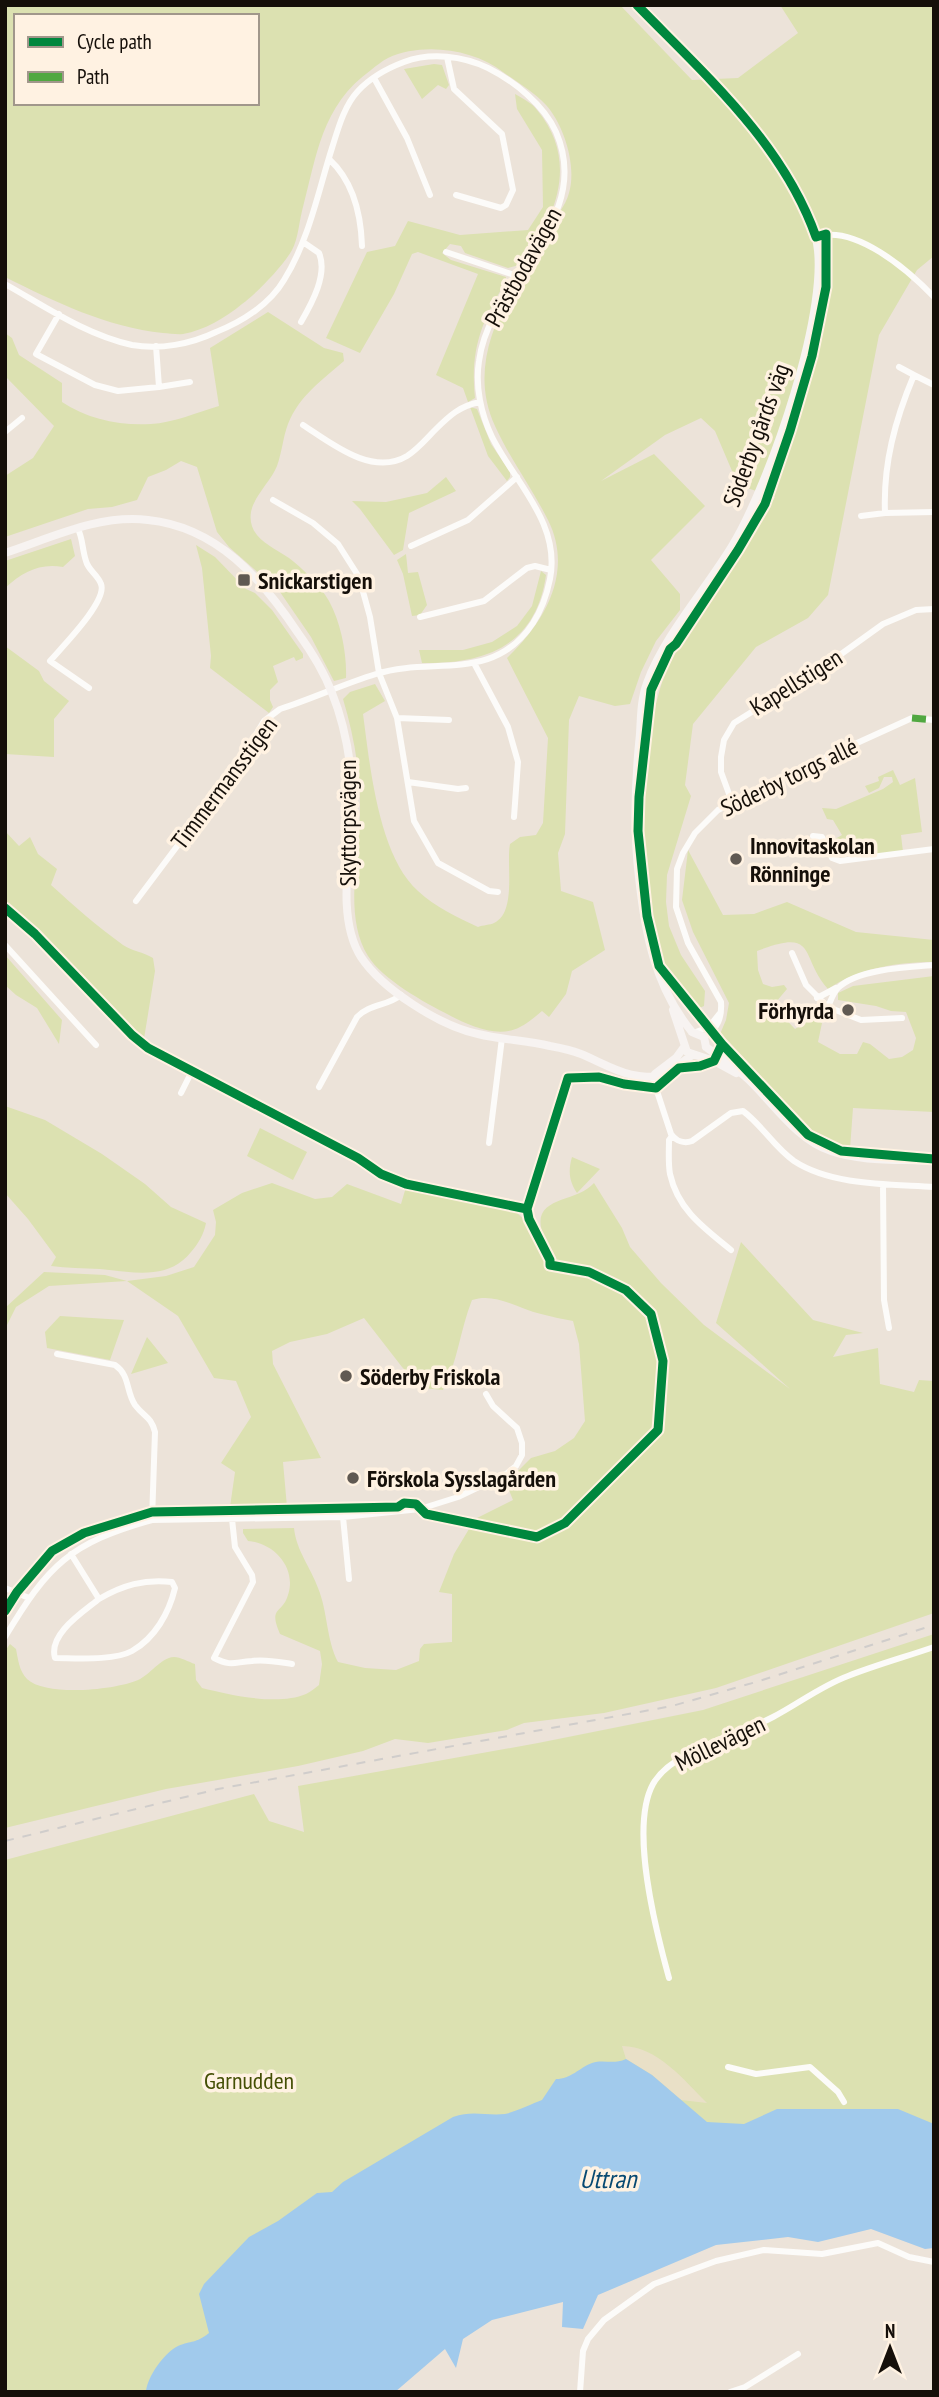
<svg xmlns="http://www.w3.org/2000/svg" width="939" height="2397" font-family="'PT Sans Narrow',sans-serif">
  <rect width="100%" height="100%" fill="#ece3d9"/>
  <path fill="#dce1b1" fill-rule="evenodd" d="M5,5H620L692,80L738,78L798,33L780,5H934V256L917,270L879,335L828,595L808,618L756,647L693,724L685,785L691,796L667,875L666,902L669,926L681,955L705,991L704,1006L697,1009C686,995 668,978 662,962C653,937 650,909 647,882C640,810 642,734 668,665L775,497L738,485L715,431L701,418L665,435L601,481L654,454L705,506L651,560L680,594V610L656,641L641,672L630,704L615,706L579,696L569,720L565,834L558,853L561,891L593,902L605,950L572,971L566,994L549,1017L542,1011C535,1017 528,1023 520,1027C498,1039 468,1025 449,1015C425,1003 382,979 368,956C342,915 361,850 360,804C360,769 353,732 343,699L350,692L375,684L385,701L363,714C370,765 378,855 418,891C435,907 457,917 478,927C483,925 490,925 494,923C517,913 506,864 510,844L520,837L536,835L543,823L548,738L507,658C545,622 574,572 548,520C532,488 510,459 495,426C462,354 514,288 549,228C555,218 566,205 569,193C577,166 564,125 546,105C534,92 517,82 503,72C473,49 423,42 388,58C382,61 376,66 371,70C321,106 317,155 302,211C299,223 298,239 292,250C283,266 257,293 242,304C225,318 205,330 183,334C177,335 169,333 163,333C107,327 55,302 5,277ZM16,16H257V103H16Z
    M434,64L442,65L449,85L446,89L438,85L422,99L404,69Z
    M515,94C522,98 532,103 537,110C580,161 556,220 519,265L508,268L465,253L461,246L450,244L442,253L451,260L506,277V282C481,321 470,351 475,398L468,402L463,388L436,375L478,274L418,252L412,254L394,294L360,353L326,338L367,252L395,246L408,221L460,235L528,230L543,207L542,150L517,109Z
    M268,312L324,348L343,353L344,361C322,380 299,396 288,424C283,437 282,452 277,466C271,481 254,496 251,512C247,538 272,546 289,558C303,569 320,585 329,601C341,623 347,654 346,678L334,681L311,637L280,592L229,547L217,532L197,467L181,461L166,470L148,477L137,500L112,507L88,509L5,537V476L33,458L54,426L5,376V333L12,338L19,355L62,383V402C87,419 120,426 151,424C173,423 198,412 219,406L210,348Z
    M470,407L477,409L491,444L510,472V477L507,481L488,456Z
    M446,477L456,491L409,513L403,550L394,555L360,509L352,501L386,502L427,493Z
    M71,539L75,556L63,567C39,563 23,572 5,588V561Z
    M196,545L215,557L246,589L255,593L272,610L303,654V658L296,661L294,657L273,666L278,682L270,690V700L273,707L269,713L210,668L211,656L202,568Z
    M406,554L408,573L418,572L427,605L420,615L412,616L403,574L397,560Z
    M541,571L546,575C536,646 485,664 422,663L419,650H463L492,642L517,626L532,606Z
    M5,646L39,671L44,681L69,701L54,719V757L5,754Z
    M893,770L900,785L915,778L922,832L901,835L903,852L868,857L867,852L855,850L854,841L838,842V854L828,858L822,844H826L842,835L833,820L827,819L822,808L836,809L883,789L893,782L892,777H884L879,788L869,793L865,786L879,781L878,777Z
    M5,831L19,846L30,837L38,854L57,869L51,885C74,906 98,927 123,945C132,951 143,952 153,958L155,971L143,1045L127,1033L83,986L5,914Z
    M688,850L723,915L754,914L787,902L856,932L934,940V962C897,962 859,968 828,989C799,957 819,927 757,951L758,970L763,984L772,987L784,985L787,989L776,1002L775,1008L795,1029L812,1018L822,1023L818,1042L840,1054H857L863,1042L870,1044L889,1059L902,1057L913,1050L916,1038L906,1012L891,1011L876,1006L838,1000V993L853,986L934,976V1112L853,1108L850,1149L823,1139L800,1121L721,1039L720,1034L726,1020L729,1003L693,932L682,900Z
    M5,955L62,1020L59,1044L37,1008L16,995L5,985Z
    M5,1106L45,1120L102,1154L145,1184L171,1207L206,1223C204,1234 198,1244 191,1252C168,1281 132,1272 100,1269C83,1268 67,1268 51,1266L56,1257L28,1219L5,1193Z
    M260,1128L307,1152L293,1180L247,1156Z
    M572,1157L600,1169L577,1193C569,1181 568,1171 572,1157Z
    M272,1183L315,1199L332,1197L347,1184L401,1204L406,1187L516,1212L530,1225L537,1239L544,1237C527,1195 576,1204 594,1183L622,1228L630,1247L661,1283L704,1325L790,1389L716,1323L741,1242L813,1320L863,1333L846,1335L833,1357L878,1348L880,1384L914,1392L919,1380L934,1381V1613L716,1688L604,1713L524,1723L507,1730L428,1743L395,1739L363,1751L298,1766L166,1789L5,1828V1651L10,1644L16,1649C18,1659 19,1671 27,1679C46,1697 115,1690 138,1680C150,1675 160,1658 174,1657C180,1657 189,1662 195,1664L196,1680L202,1688C230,1695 278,1706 306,1694C310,1692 315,1688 319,1685L322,1664L320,1651L280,1634C268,1606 282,1615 288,1595C297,1568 274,1543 248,1541L243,1533V1529L294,1528C296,1550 311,1568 318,1588C328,1612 326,1639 338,1662L365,1668L396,1670L419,1661L420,1649L424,1644L452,1642V1594L439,1592L454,1554L475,1519L513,1500L506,1483L531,1458L555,1451L574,1438L585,1421L579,1344L573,1321C563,1319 552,1317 541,1314C518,1309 496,1292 472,1300C460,1330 458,1361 443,1390L422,1388L402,1367L364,1318L327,1334L290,1342L272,1351L273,1364L321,1458L283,1462L287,1507H230L235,1472L221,1463L251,1417L236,1381L214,1378L178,1316L127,1281L49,1286L16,1307L5,1329V1308L44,1272L105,1275L127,1281L166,1276L194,1267L215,1235L216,1222L213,1210L242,1193Z
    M60,1316L124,1320L110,1360L47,1348L45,1332Z
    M147,1337L168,1363L131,1374Z
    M934,1634V2191L825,2177L290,2392H5V1860L254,1794L269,1821L304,1832L298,1786L538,1743L703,1710Z"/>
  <path fill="#e9e0c7" d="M622,2046C657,2046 684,2080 707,2103L681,2100L652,2075L626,2059Z"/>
  <path fill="#a1caec" d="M626,2059L652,2075L707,2122L744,2124L777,2109H898L934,2124V2248L925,2249L871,2229L818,2242L788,2237L716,2245L598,2295L583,2329L562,2327L563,2302L492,2320L463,2339L456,2368L445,2349L395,2392H146C147,2377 164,2353 178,2346C192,2340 195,2344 209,2333L199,2294L204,2284L249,2237L278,2221L317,2193L332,2192L343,2182L453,2117C473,2110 485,2116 505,2114C512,2113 534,2103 542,2100L556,2079C571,2079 579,2068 592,2063C604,2059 613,2065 626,2059Z"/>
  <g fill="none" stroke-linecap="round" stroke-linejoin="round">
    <path stroke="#fcfbf9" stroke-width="6" d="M447,57L454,89L502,134L513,190L506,205L501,208L456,195
      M374,78L407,138L430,195
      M329,159C353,181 361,214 362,246
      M816,237C855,224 908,270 934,297
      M446,252L517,276
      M5,284C46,307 86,335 132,345C160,350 191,344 216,332C242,322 270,304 284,280C309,240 318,192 332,148C338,129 344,106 358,91C370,78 388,68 404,62C431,52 463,56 488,68C514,81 544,105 556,132C595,222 490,278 479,361C475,386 481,414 492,437C515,483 561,523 550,579C547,594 542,609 533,623C493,684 432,656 376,674C343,684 312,699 280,709L264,721L238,765L136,901
      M59,314L36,354L95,385L118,391L159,387L156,346
      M301,322C312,303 328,274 319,253L303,242
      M899,367L914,375
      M934,385L914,375C895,420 883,464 885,513L934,512
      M159,387L190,382
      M303,425C331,443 372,477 407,456C418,449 427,438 435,430C450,415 460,406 480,402
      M5,432L22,418
      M273,500L313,523L338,544L359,577L370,617L379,673L397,718L414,821L438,863L489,891L498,892
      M861,516L885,513
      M78,529C83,539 82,549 86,561C88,570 98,575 101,584C108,601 61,648 50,661L89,688
      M411,546L468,520L517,477
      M420,617L484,601L527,568L535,566L551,570
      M474,663L508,727L518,762L514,817
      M397,718L449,720
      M408,782L458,789L466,788
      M732,802L721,772V757L724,740L734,723L819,670L883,624L916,610L934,609
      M813,836L822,837L832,858L840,861L934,849
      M5,945L96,1045
      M792,953L806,985L828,1007
      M817,998L836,988
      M902,1018L861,1020L828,1007C831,1000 833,993 838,988C857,969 908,967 934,965
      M696,1032L709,1027L720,1013
      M704,1037C718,1028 722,1018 721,1002L688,943L676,907L677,869L683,853L695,833L718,810L791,773L912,718L934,720
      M652,1076L671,1134C676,1141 684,1144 692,1141L731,1113L743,1111C762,1125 774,1147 794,1161C832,1186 890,1184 934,1187
      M319,1087L357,1017C369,1004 388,1006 401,995
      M181,1093L192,1071
      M672,1136L669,1140C669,1151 668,1163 670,1174C678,1210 704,1228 731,1250
      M489,1143L502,1038
      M883,1184L884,1300L889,1328
      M57,1354L115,1365C130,1375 126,1392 135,1405C144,1417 151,1416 155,1432L152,1520
      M343,1517L349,1579
      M232,1519L235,1547L252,1575L253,1582L214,1658C232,1667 234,1662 252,1661C265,1659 279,1662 292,1664
      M71,1554L99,1599C83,1612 48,1634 55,1658C75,1658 114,1661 132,1651C155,1638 169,1613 175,1588L172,1582C144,1579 123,1585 99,1599
      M5,1588L29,1598
      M5,1637C48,1565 70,1543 152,1520L343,1517L420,1509L458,1497L506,1474L516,1466L522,1455V1443L517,1428L493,1406L486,1394
      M669,1978C656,1931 629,1828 653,1784C672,1750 739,1735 773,1717C798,1704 821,1686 848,1676C876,1665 905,1657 934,1647
      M728,2067L756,2074L810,2067L838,2092L844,2102
      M580,2392L583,2351L588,2339L604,2320L654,2284L716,2261L764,2250L822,2254L878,2243L909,2257L934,2262
      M730,2392L745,2387L798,2354"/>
    <path stroke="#f7f3f1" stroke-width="8" d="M637,5C694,64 757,120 795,193C802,206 811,220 815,235C835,300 768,488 732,546C706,589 664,636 647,683C641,699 641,717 640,734C635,782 633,828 639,877C645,933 655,987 692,1032
      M5,553C51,538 99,514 148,520C217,527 262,579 298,633C311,651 324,672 332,693C343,720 349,751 352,780C356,832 332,912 361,957C382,989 440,1026 478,1034C502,1040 526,1040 550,1046C561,1048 571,1050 581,1054C608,1065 636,1085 666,1073C675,1069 684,1061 692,1055
      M673,1010L687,1052L714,1061L736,1073
      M692,1032L704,1037L706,1047
      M706,1047C721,1058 736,1067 749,1080C774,1104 797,1140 831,1151C862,1162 901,1159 934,1161
      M655,1074L676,1058L684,1047"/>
    <path stroke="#d0cdcb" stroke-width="2" stroke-dasharray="9 9" stroke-linecap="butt" d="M5,1841L218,1789L672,1706L756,1682L934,1625"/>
    <path stroke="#51a841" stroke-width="7" stroke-dasharray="14 7" stroke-linecap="butt" d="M912,718L934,720"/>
    <defs>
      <path id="cycleway" d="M637,5C705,75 783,143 816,237L826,234V287L812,356L790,431L765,504L738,550L676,644L670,649L651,690L639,797L638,831L647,916L659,966L722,1044L808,1135L841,1151L934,1159
        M5,908L35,934L132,1035L148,1048L358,1158L381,1174L406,1184L527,1209
        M5,1611L17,1592L52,1551L84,1533L152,1512L398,1507L404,1503L416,1504L426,1514L537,1537L565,1523L658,1430L663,1361L651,1314L626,1290L589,1272L550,1265V1260L529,1219L527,1209L568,1078L599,1077L624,1084L656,1088L679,1068L700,1066L714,1061L722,1044"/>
    </defs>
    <use href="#cycleway" stroke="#fff2e2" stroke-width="13"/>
    <use href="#cycleway" stroke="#00873e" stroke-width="9"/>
  </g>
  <g fill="#605952" stroke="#fff2e2" stroke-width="2.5">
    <rect x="237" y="573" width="14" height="14" rx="3.5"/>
    <circle cx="736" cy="859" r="7"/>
    <circle cx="848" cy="1010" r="7"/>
    <circle cx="346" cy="1376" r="7"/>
    <circle cx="353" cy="1478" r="7"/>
  </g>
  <g text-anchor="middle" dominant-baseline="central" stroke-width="7" stroke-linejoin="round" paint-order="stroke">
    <g font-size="24" fill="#150f09" stroke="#fff2e2">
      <text transform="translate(523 267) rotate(-61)">Prästbodavägen</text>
      <text transform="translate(756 435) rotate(-70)">Söderby gårds väg</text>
      <text transform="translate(796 682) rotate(-32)">Kapellstigen</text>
      <text transform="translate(789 777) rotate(-26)">Söderby torgs allé</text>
      <text transform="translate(224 783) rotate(-53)">Timmermansstigen</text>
      <text transform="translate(347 823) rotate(-90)">Skyttorpsvägen</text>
      <text transform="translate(720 1743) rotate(-26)">Möllevägen</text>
    </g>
    <g font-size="24" font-weight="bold" fill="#150f09" stroke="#fff2e2" text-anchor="start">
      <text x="258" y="580">Snickarstigen</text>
      <text x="750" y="845">Innovitaskolan<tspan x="750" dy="28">Rönninge</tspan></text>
      <text x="834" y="1010" text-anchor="end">Förhyrda</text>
      <text x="360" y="1376">Söderby Friskola</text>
      <text x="367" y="1478">Förskola Sysslagården</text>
    </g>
    <g font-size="24" fill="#444f05" stroke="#fff2e2">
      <text x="249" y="2080">Garnudden</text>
    </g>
    <g font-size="26" font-style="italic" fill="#074972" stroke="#fff2e2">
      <text x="608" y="2178">Uttran</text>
    </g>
  </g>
  <rect width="939" height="2397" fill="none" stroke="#150f09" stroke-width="14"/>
  <rect x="14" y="14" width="245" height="91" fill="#fff2e2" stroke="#a1978b" stroke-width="2"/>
  <rect x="28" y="37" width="35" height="10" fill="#00873e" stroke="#a1978b" stroke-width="2"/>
  <text x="77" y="49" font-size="21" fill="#150f09">Cycle path</text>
  <rect x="28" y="72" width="35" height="10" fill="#51a841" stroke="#a1978b" stroke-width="2"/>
  <text x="77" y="84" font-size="21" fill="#150f09">Path</text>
  <g transform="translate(890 2348)" stroke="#fff2e2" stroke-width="5" paint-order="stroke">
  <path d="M0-5L12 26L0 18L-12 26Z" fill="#150f09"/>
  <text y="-10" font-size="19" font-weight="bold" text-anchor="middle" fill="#150f09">N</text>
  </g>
</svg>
